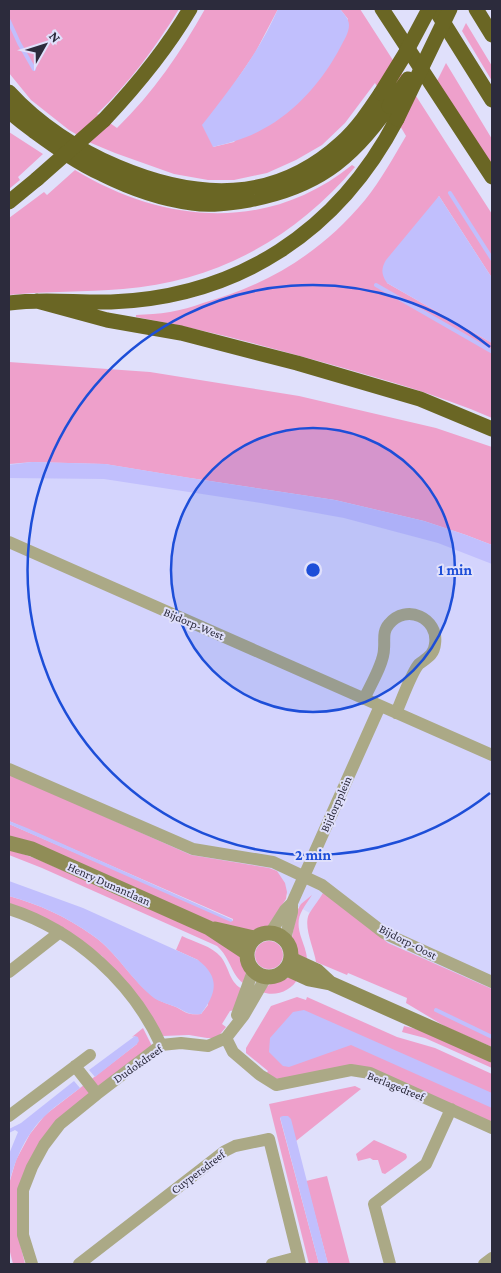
<svg xmlns="http://www.w3.org/2000/svg" width="501" height="1273" font-family="'Crimson Pro',serif">
  <rect width="100%" height="100%" fill="#e0e0fb"/>
  <path fill="#d4d4fd" d="M9,431L465,548L492,564V1013L297,906L281,887L9,800Z"/>
  <path fill="#eea0cb" d="M9,9H179C156,47 129,83 97,114L117,128C153,93 181,52 205,9H278L255,53L236,81L213,147L234,142L348,19L340,9H360L492,214V278L439,196L387,283L492,343V418C437,394 379,378 322,362C261,345 199,328 136,317V315C147,314 159,314 170,312C181,310 193,307 203,303C268,285 322,252 365,200C381,180 393,158 406,136L375,83L345,123L322,145L296,160L267,173L234,180H208L174,174L115,153L91,143L69,130L31,100L9,73Z
    M466,23L492,66V81L462,31Z
    M446,63L492,139V167L436,83Z
    M9,132L43,154L18,177L20,180L9,189Z
    M352,165L355,167C295,238 216,282 123,289C85,292 47,291 9,295V218L44,192L47,195L75,170C164,224 268,233 352,165Z
    M9,362L150,372L299,396L436,428L492,447V545L466,535L424,521L335,500L190,478L105,464L32,462L9,464Z
    M9,774L191,855L269,868L277,871L285,883L287,892L286,899L268,926L256,930L242,932L202,918L31,843L9,836V824L233,921V919L9,821Z
    M9,849L37,859L213,937L241,957L246,974L243,983C231,974 230,957 217,946L42,868L9,855Z
    M323,893L335,900L388,943L492,989V1047L446,1027L406,1003L407,998L348,973L347,975L316,962C314,948 303,927 309,914C313,907 319,900 323,893Z
    M312,895C301,912 294,918 302,940C304,946 307,953 307,960L298,956L292,937L297,911L301,904Z
    M9,896C38,904 67,917 92,935C117,952 131,980 155,998C161,1002 169,1004 176,1007C187,1013 187,1015 201,1014L208,1005L198,960L176,950L182,936C194,942 212,946 221,957C230,969 229,983 244,990L235,1010L230,1011L222,1024L226,1027L217,1038H207L189,1035L163,1036L129,988L102,956L71,935L9,906Z
    M255 955a14 14 0 1 1 28 0a14 14 0 1 1-28 0Z
    M288,978H298C292,991 275,997 262,992C268,983 278,980 288,978Z
    M297,997L306,1000L307,997L397,1037L435,1048L492,1074V1124L367,1068L280,1080L266,1074L268,1071L246,1053V1048L271,1006Z
    M404,1026L424,1031L492,1061V1068L425,1038L402,1032Z
    M143,1028L152,1046L42,1138L17,1231L25,1264H13L9,1248V1184L16,1160L30,1134L45,1115L137,1044L135,1036L132,1037Z
    M355,1086L361,1089L296,1141L290,1119L280,1118L319,1264H309L269,1104Z
    M374,1140L406,1154L407,1157L406,1159L385,1174L382,1173L378,1160H373L370,1158L358,1161L356,1154Z
    M327,1176L350,1264H328L306,1181Z"/>
  <path fill="#c1bffd" d="M278,9H340C344,14 349,19 349,25C349,33 344,40 341,46C324,79 296,112 263,129C248,138 230,143 213,147L202,125C231,88 259,52 278,9Z
    M439,196L492,278V343L387,283C381,274 381,269 386,260Z
    M32,462L105,464L190,478L335,500L424,521L466,535L492,545V564L438,543L344,518L261,503L104,479L9,478V465Z
    M9,821L27,828L233,920L231,922L9,824Z
    M9,881L83,908L198,960C220,977 217,993 201,1014C187,1015 187,1012 176,1007C169,1004 160,1002 154,998C131,980 117,952 92,935C67,917 38,904 9,896Z
    M304,1010L492,1093V1108L351,1045L289,1067L283,1066L269,1052L270,1038L293,1012Z
    M135,1036L138,1037L139,1041L137,1044L95,1077L89,1070Z
    M74,1081L80,1088C69,1097 56,1105 46,1115C27,1132 15,1159 9,1184V1154L18,1132L15,1130L9,1133V1129L21,1123Z
    M283,1116H288L291,1119L328,1264H319L280,1117Z"/>
  <g fill="none" stroke-linecap="round" stroke-linejoin="round">
    <path stroke="#c1bffd" stroke-width="4" d="M9,21L19,43L34,69
      M450,193L492,259
      M376,285L491,351
      M436,1010L492,1037"/>
    <path stroke="#aba986" stroke-width="12" d="M9,542L492,755
      M364,699C370,686 384,663 384,649C385,640 382,632 389,624C406,603 439,618 435,644C434,655 427,658 419,664C412,671 401,702 396,713
      M9,769L193,849L273,862L322,885L384,933L492,982
      M9,909C75,930 133,983 161,1045
      M271,932L285,910L292,903L380,706
      M285,939L292,912V903
      M9,972L60,932
      M237,1015L253,971
      M226,1038L233,1052L260,1075L276,1085L351,1070L370,1073L492,1128
      M75,1066L97,1094
      M9,1116L90,1055
      M32,1264L23,1235V1190L32,1167L44,1145L60,1124L97,1094L161,1045L181,1043L208,1046L226,1038L244,1015L266,977
      M79,1264L225,1151L235,1146L269,1139L300,1264
      M272,1264L298,1257
      M390,1264L374,1204L426,1164L451,1109
      M484,1264L492,1258"/>
    <path stroke="#908d57" stroke-width="15" d="M9,843L32,849L209,928L247,953
      M215,929L254,938
      M247 955a22 22 0 1 1 44 0a22 22 0 1 1-44 0Z
      M291,959L317,971L330,983
      M287,969L309,979L330,983L492,1055"/>
    <path stroke="#6a6624" stroke-width="15" d="M382,9L492,177
      M435,9L492,100
      M476,9L492,35
      M9,92C38,124 78,150 118,167C196,200 274,204 341,143C357,129 369,111 381,93
      M9,111C17,119 26,125 35,132C57,148 78,163 102,174C130,188 161,199 192,203C211,206 230,203 249,200C314,188 351,161 389,106
      M104,120C137,85 166,50 190,9
      M9,202L37,179
      M37,301L107,320L181,333L297,363L420,399L492,429
      M9,303C43,298 77,303 111,302C238,297 338,232 397,119"/>
    <path stroke="#6a6624" stroke-width="15" d="M381,93L405,54L429,9
      M389,106L408,79
      M397,119L450,9
      M37,179L104,120"/>
  </g>
  <circle cx="313" cy="570" r="142" fill="#1d4ed8" fill-opacity=".12"/>
  <g fill="none" stroke="#1d4ed8" stroke-width="2.5">
    <circle cx="313" cy="570" r="142"/>
    <path d="M490 793A285 285 0 1 1 490 347"/>
  </g>
  <g text-anchor="middle" dominant-baseline="central" stroke-width="4" stroke-linejoin="round" paint-order="stroke">
    <g font-size="12" fill="#2c2b3c" stroke="#e0e0fb">
      <text transform="translate(194 624) rotate(23)">Bijdorp-West</text>
      <text transform="translate(336 804) rotate(-66)">Bijdorpplein</text>
      <text transform="translate(109 884) rotate(24)">Henry Dunantlaan</text>
      <text transform="translate(408 942) rotate(27)">Bijdorp-Oost</text>
      <text transform="translate(138 1064) rotate(-35)">Dudokdreef</text>
      <text transform="translate(396 1086) rotate(22)">Berlagedreef</text>
      <text transform="translate(198 1172) rotate(-37)">Cuypersdreef</text>
    </g>
  </g>
  <circle cx="313" cy="570" r="8" fill="#1d4ed8" stroke="#e0e0fb" stroke-width="2.5"/>
  <g font-size="15" text-anchor="middle" font-weight="bold" fill="#1d4ed8" stroke="#e0e0fb" stroke-width="4" stroke-linejoin="round" paint-order="stroke">
    <text x="455" y="575">1 min</text>
    <text x="313" y="860">2 min</text>
  </g>
  <rect width="501" height="1273" fill="none" stroke="#2c2b3c" stroke-width="20"/>
  <g transform="translate(45 45) rotate(51)" stroke="#e0e0fb" stroke-width="4" paint-order="stroke">
  <path d="M0-4L9 19L0 12L-9 19Z" fill="#2c2b3c"/>
  <text y="-8" font-size="14" font-weight="bold" text-anchor="middle" fill="#2c2b3c">N</text>
  </g>
</svg>
